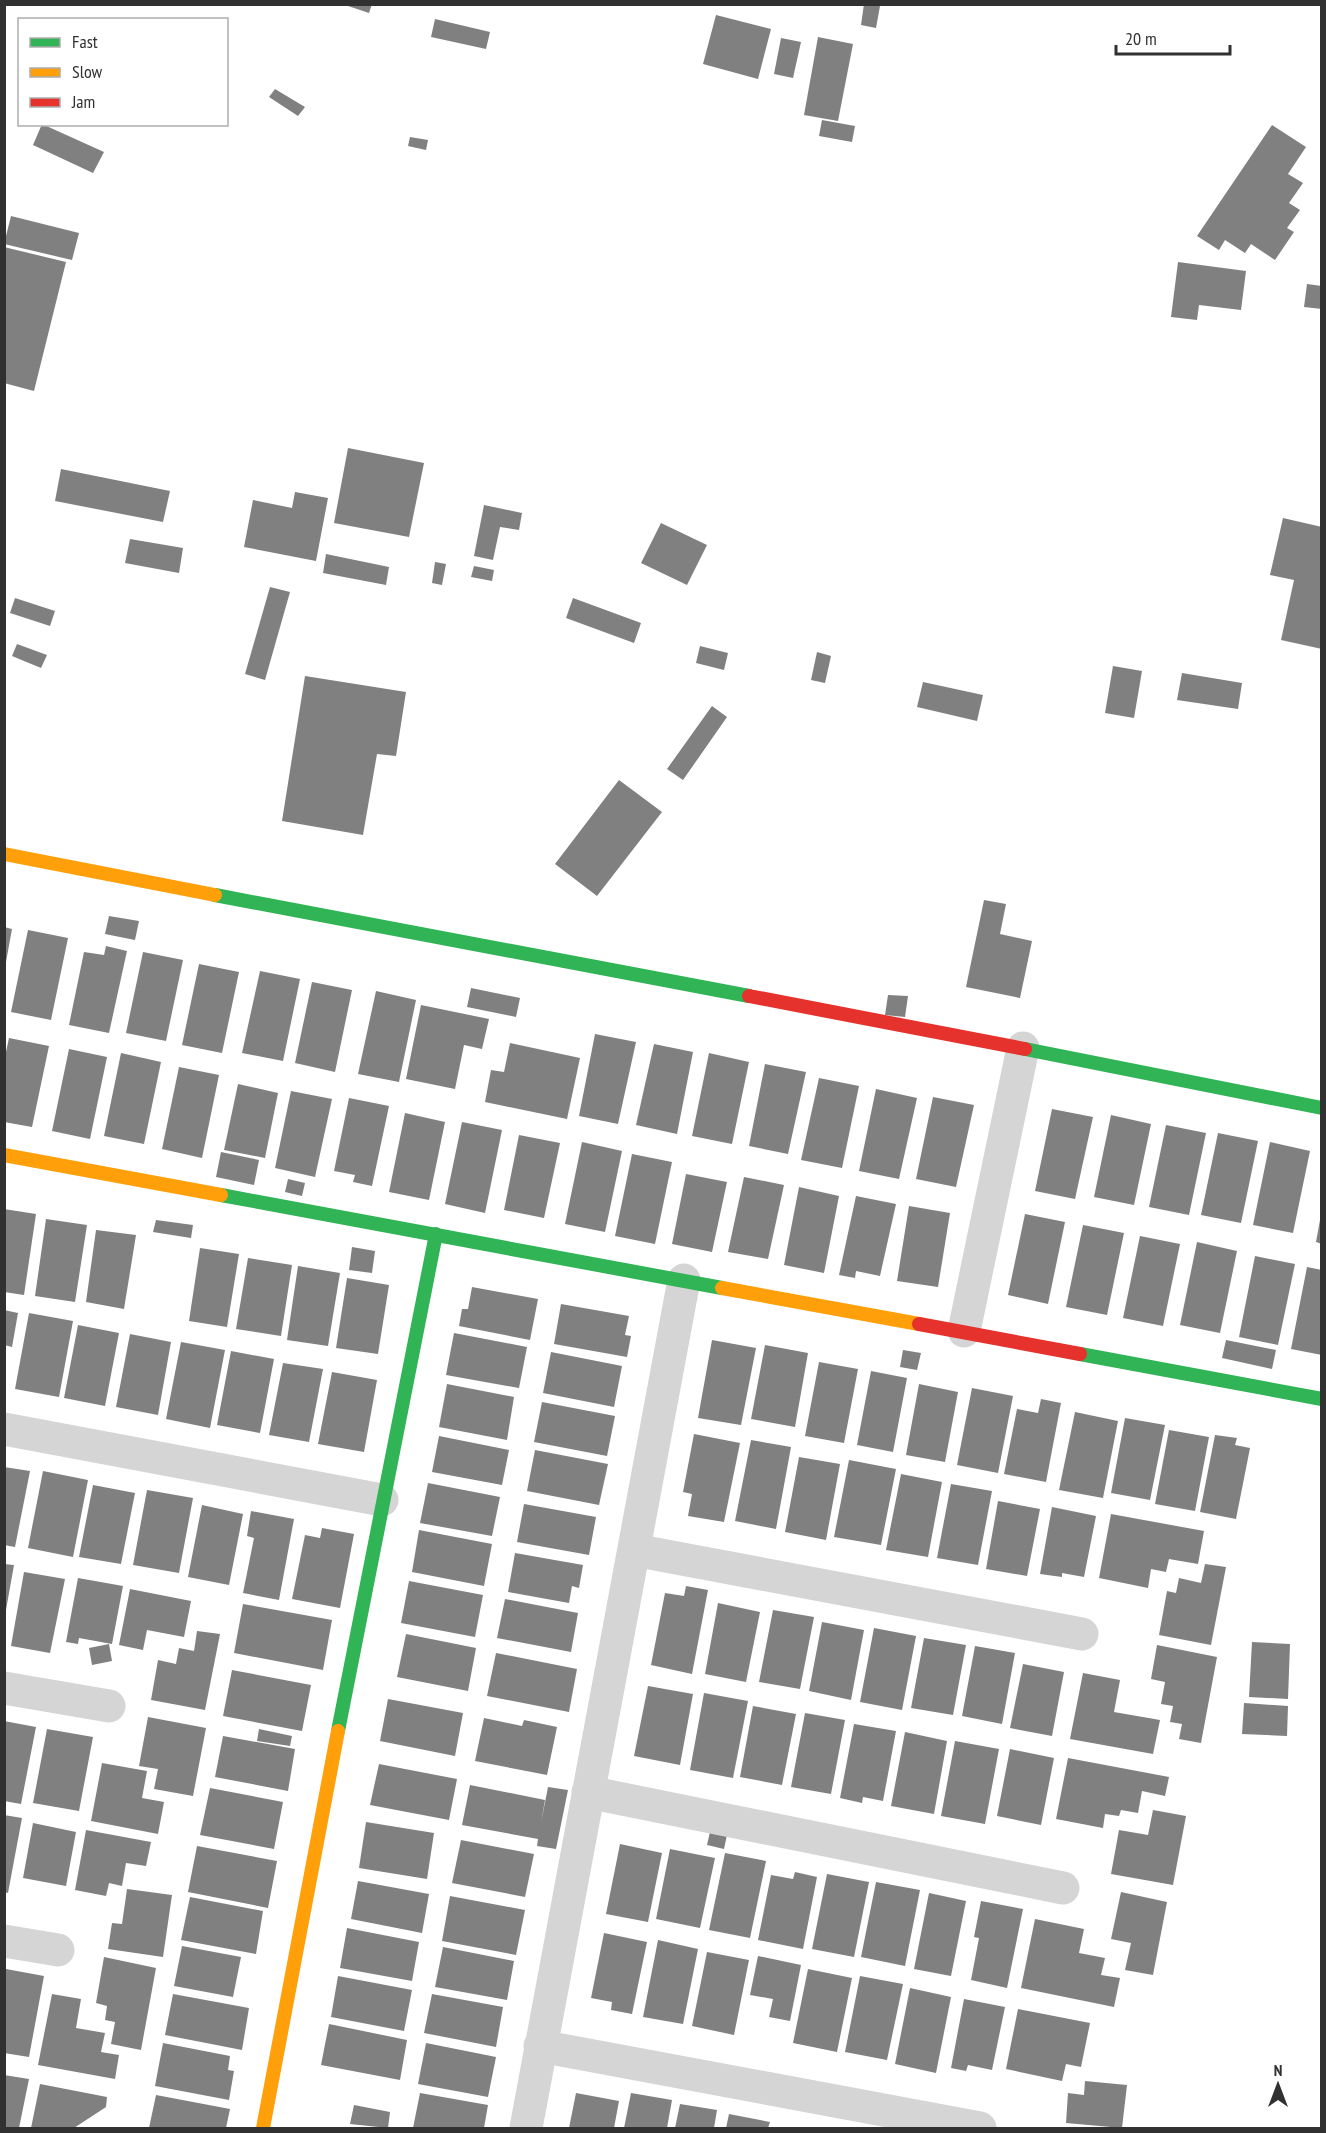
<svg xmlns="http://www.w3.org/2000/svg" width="1326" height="2133" font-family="'PT Sans Narrow',sans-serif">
  <rect width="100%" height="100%" fill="#fff"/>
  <path fill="#808080" d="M342,4H372L369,13Z
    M864,4L880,6L876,28L861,25Z
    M716,15L771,29L758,79L703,64Z
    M435,19L490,32L486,49L431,37Z
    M818,37L853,44L838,121L804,115Z
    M781,38L801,42L793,78L774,74Z
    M275,89L305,107L298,116L269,97Z
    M822,120L855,126L852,142L819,136Z
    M42,124L104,152L93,173L33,145Z
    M1272,125L1306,147L1288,174L1303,183L1289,203L1300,210L1287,228L1294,232L1275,260L1251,244L1245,253L1225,240L1219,250L1197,236Z
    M410,137L428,140L426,150L408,146Z
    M11,216L79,233L72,260L4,244Z
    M4,247L66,262L34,391L4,383Z
    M1178,262L1246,271L1241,310L1199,305L1197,320L1171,317Z
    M1307,284L1322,286V309L1304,307Z
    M348,448L424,463L409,537L334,523Z
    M61,469L170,491L163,522L55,501Z
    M295,492L328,498L316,561L244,547L253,500L292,508Z
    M484,505L522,513L519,530L500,527L493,560L474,556Z
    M1283,518L1322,527V649L1281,640L1294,580L1270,575Z
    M661,523L707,545L687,585L641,563Z
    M130,539L183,548L179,573L125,563Z
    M326,554L389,567L386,585L323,573Z
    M435,562L446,564L442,585L432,583Z
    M474,566L494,570L492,581L471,577Z
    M270,587L290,592L265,680L245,674Z
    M15,598L55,611L50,626L10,613Z
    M573,598L641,623L634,643L566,618Z
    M17,644L47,655L41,668L12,656Z
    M700,646L728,653L724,670L696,663Z
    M817,652L831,656L825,683L811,680Z
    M1113,666L1142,671L1134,718L1105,713Z
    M1182,673L1242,683L1238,709L1177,700Z
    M305,676L406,692L396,756L377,754L363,835L282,821Z
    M923,682L983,695L977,721L917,707Z
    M712,706L727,717L683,780L667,769Z
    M619,780L662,812L597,896L555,864Z
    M984,900L1006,904L1000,934L1032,941L1020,998L966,987Z
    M109,916L139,921L135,940L105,934Z
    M4,927L12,929L6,962H4Z
    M28,930L68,938L51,1020L11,1012Z
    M106,946L127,951L109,1033L69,1025L84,952L104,955Z
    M143,952L183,960L166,1041L126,1033Z
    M199,964L239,972L222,1053L182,1045Z
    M260,971L300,979L283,1061L242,1053Z
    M312,982L352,990L335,1072L295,1063Z
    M471,988L520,998L516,1017L467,1007Z
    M376,991L416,1000L399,1082L358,1074Z
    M888,995L908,996L905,1017L885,1015Z
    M421,1005L489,1019L482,1049L464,1045L455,1089L406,1079Z
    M595,1034L636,1042L618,1124L579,1116Z
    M9,1038L49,1046L32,1127L4,1122V1061Z
    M510,1043L580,1058L567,1119L485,1102L491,1070L504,1072Z
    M654,1044L693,1052L677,1134L636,1125Z
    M69,1049L107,1057L90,1139L52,1131Z
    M121,1053L161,1062L144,1144L104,1136Z
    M709,1053L749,1062L732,1144L692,1136Z
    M765,1064L806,1072L788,1154L749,1146Z
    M179,1067L219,1075L202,1158L162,1149Z
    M819,1078L859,1086L842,1168L801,1160Z
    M238,1084L278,1093L265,1158L224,1150Z
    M876,1089L917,1098L899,1179L859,1171Z
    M291,1091L332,1099L315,1177L275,1168Z
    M933,1097L974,1105L956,1187L916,1179Z
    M349,1098L389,1106L372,1186L353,1182L355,1175L334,1171Z
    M1052,1109L1093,1117L1075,1199L1035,1191Z
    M405,1113L445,1122L429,1200L389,1192Z
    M1111,1115L1151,1124L1134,1205L1094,1197Z
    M462,1122L502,1130L485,1213L445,1204Z
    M1166,1125L1206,1133L1189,1215L1149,1207Z
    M1218,1133L1258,1141L1241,1223L1201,1215Z
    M519,1135L560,1143L544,1218L504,1210Z
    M582,1142L622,1151L605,1232L565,1224Z
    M1270,1142L1310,1151L1293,1233L1253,1225Z
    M221,1152L259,1160L254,1185L216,1177Z
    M632,1154L672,1162L655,1244L615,1236Z
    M686,1174L727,1182L712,1252L672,1244Z
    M744,1177L784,1185L768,1259L728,1252Z
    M288,1179L305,1183L302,1196L285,1192Z
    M799,1187L839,1196L824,1273L784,1265Z
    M856,1196L896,1204L880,1276L856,1271L855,1278L839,1275Z
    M909,1206L950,1213L938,1287L897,1281Z
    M4,1209L36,1214L24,1295L4,1292Z
    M1025,1214L1065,1222L1048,1304L1008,1295Z
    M46,1219L87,1225L75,1302L35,1296Z
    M156,1220L193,1225L191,1238L153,1232Z
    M1320,1220L1322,1221V1244L1316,1242Z
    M1083,1225L1124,1233L1107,1315L1066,1307Z
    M96,1230L136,1235L124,1309L86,1302Z
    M1140,1236L1180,1244L1163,1326L1123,1318Z
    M1197,1242L1237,1251L1220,1333L1180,1325Z
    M352,1247L375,1251L372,1273L349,1270Z
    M200,1248L239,1254L227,1327L189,1321Z
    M1255,1256L1295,1264L1278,1345L1239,1337Z
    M248,1258L292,1265L281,1336L236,1329Z
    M298,1266L340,1273L328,1346L287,1340Z
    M1307,1267L1322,1270V1355L1291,1349Z
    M347,1278L389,1285L378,1354L336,1348Z
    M472,1287L538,1299L530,1340L459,1326L462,1309H468Z
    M561,1304L629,1316L625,1335L631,1336L627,1357L554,1344Z
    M4,1310L18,1313L12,1347L4,1345Z
    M29,1313L73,1321L59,1397L15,1389Z
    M78,1325L119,1333L105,1406L64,1398Z
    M454,1333L527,1347L519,1388L446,1375Z
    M130,1334L171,1342L158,1415L116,1407Z
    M712,1340L756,1348L741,1425L698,1418Z
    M1226,1340L1276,1350L1272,1369L1222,1358Z
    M181,1342L225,1350L210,1428L166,1419Z
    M765,1345L808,1353L795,1427L751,1419Z
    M903,1350L921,1353L917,1370L900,1367Z
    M231,1351L274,1359L260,1433L217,1425Z
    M551,1352L622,1366L614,1407L543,1393Z
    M819,1362L858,1369L844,1443L805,1436Z
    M283,1363L323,1369L309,1442L269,1435Z
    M871,1371L907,1378L893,1452L857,1445Z
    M332,1372L377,1380L364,1452L318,1444Z
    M447,1384L514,1397L507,1440L439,1427Z
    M919,1384L958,1392L945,1462L906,1455Z
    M972,1388L1013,1396L998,1473L957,1465Z
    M1041,1399L1061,1403L1046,1482L1004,1474L1017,1409L1038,1413Z
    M542,1402L615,1416L607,1456L534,1442Z
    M1075,1412L1118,1421L1103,1498L1059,1490Z
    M1125,1418L1165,1425L1150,1500L1111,1493Z
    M1169,1430L1209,1437L1195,1511L1155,1504Z
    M694,1434L740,1443L724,1522L688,1516L692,1494L683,1492Z
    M1215,1435L1237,1438L1235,1445L1250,1448L1236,1519L1200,1512Z
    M439,1436L509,1450L502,1485L432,1472Z
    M751,1440L791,1447L776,1529L735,1521Z
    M535,1450L608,1464L599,1505L527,1491Z
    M799,1457L840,1464L826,1540L785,1532Z
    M849,1460L896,1469L881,1545L834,1537Z
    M4,1467L30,1471L15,1547L4,1545Z
    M43,1471L88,1480L73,1557L28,1548Z
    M901,1474L942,1482L928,1557L886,1550Z
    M428,1483L500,1497L492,1536L420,1523Z
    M951,1484L992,1491L978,1565L937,1558Z
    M93,1485L135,1493L121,1564L79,1557Z
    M147,1490L193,1498L179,1573L133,1565Z
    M998,1501L1040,1509L1027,1576L986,1569Z
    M524,1504L596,1517L589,1555L517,1542Z
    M202,1505L243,1514L229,1585L188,1577Z
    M1052,1507L1096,1516L1084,1577L1062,1573V1577L1040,1574Z
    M251,1511L294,1519L279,1600L243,1593L254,1538L247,1536Z
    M1111,1514L1204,1531L1198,1564L1169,1559L1166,1572L1151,1569L1148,1588L1099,1578Z
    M322,1528L354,1534L340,1608L292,1599L305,1535L320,1538Z
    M419,1530L492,1544L484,1586L412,1572Z
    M515,1553L583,1565L579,1588L572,1586L569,1603L508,1592Z
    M4,1564L14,1565L6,1610H4Z
    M1205,1564L1226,1567L1211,1645L1159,1635L1167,1591L1176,1593L1179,1578L1201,1583Z
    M24,1572L65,1579L50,1653L11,1646Z
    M78,1578L123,1586L112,1644L79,1638L78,1644L66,1642Z
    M409,1581L483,1595L475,1637L401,1623Z
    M686,1586L708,1590L692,1674L651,1665L665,1593L684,1596Z
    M130,1589L191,1601L184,1637L147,1630L143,1650L119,1645Z
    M505,1599L578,1613L571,1652L497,1638Z
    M718,1603L760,1612L746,1682L705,1674Z
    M243,1604L332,1620L323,1670L234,1653Z
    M773,1610L814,1617L800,1689L759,1682Z
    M822,1622L864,1630L851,1700L809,1691Z
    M874,1628L916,1636L902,1710L860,1702Z
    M197,1631L220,1634L205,1710L151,1700L158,1660L176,1664L179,1648L194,1651Z
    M406,1634L476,1648L468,1691L397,1677Z
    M924,1638L966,1645L953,1715L911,1708Z
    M1252,1642L1290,1644L1288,1699L1249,1697Z
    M109,1644L112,1661L92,1665L89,1648Z
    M1157,1645L1217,1657L1201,1743L1179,1739L1182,1724L1170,1722L1173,1706L1161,1704L1165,1682L1151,1679Z
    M975,1646L1015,1653L1002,1724L962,1716Z
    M496,1653L577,1669L569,1712L487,1696Z
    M1023,1664L1064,1672L1052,1736L1010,1728Z
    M232,1670L311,1685L302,1731L223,1716Z
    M1083,1673L1120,1680L1114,1712L1160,1720L1153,1754L1070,1739Z
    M648,1686L693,1694L680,1765L634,1756Z
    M704,1693L748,1701L733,1778L690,1770Z
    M388,1699L463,1713L455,1756L380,1741Z
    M1244,1703L1288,1706L1287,1736L1242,1734Z
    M753,1706L796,1714L782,1785L740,1777Z
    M805,1713L845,1720L831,1794L791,1787Z
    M148,1717L206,1728L193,1796L154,1789L158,1769L139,1766Z
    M484,1718L522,1726L524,1720L557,1727L547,1775L475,1761Z
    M4,1721L36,1727L21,1804L4,1801Z
    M854,1724L896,1731L883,1801L863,1797L862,1803L840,1798Z
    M47,1729L93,1737L79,1811L33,1803Z
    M259,1729L292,1736L290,1746L257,1741Z
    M905,1732L947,1741L934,1814L891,1806Z
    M223,1736L295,1749L288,1791L215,1777Z
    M955,1741L999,1749L985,1824L941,1816Z
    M1010,1749L1054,1758L1041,1825L997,1816Z
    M1068,1758L1169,1777L1165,1796L1142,1791L1138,1813L1121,1810L1119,1816L1105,1814L1103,1828L1056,1819Z
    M102,1763L147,1771L142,1798L164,1802L158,1834L91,1821Z
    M379,1764L457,1779L449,1820L370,1805Z
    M470,1785L545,1800L541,1823L548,1787L568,1790L556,1849L537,1846L538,1839L462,1825Z
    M210,1788L283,1802L274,1849L200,1835Z
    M1153,1810L1186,1816L1173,1885L1111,1874L1119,1830L1148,1835Z
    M4,1815L22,1818L8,1893L4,1892Z
    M366,1822L434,1833L427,1879L359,1868Z
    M33,1823L76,1832L66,1886L23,1878Z
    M86,1830L151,1842L146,1866L126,1863L122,1886L109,1883L106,1896L75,1890Z
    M710,1832L727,1835L724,1849L707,1845Z
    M461,1840L534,1854L525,1897L452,1883Z
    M620,1844L662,1853L648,1922L606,1914Z
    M197,1846L277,1861L268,1908L188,1892Z
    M670,1849L715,1858L700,1928L656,1919Z
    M725,1853L766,1861L750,1938L709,1930Z
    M795,1872L817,1877L803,1949L758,1940L771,1875L793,1879Z
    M827,1874L869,1882L854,1957L812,1949Z
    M358,1881L429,1894L422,1933L351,1919Z
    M876,1882L920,1890L905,1966L861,1957Z
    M127,1889L172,1895L163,1957L108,1949L112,1923L122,1924Z
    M1121,1892L1167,1902L1153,1975L1125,1970L1131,1943L1111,1939Z
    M929,1893L966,1901L951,1976L914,1969Z
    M450,1896L525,1910L516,1955L442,1941Z
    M190,1897L263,1911L256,1954L181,1940Z
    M981,1901L1023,1909L1007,1988L971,1980L979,1938L974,1937Z
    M1035,1919L1084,1929L1079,1953L1105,1958L1101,1975L1120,1978L1114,2007L1021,1988Z
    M347,1928L419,1942L412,1981L340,1968Z
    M604,1933L647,1942L632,2014L611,2010L612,2002L591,1998Z
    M658,1940L698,1949L683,2024L643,2017Z
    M182,1946L241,1957L233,1997L174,1986Z
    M443,1947L514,1961L507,2000L435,1987Z
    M707,1952L749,1960L734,2035L692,2026Z
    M758,1956L801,1965L790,2021L769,2017L773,1999L750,1995Z
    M104,1957L156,1968L141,2050L111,2044L115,2022L105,2020L107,2006L96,2003Z
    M6,1969L44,1976L29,2057L4,2053Z
    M808,1969L852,1978L837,2052L793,2043Z
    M338,1976L412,1990L404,2031L331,2017Z
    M860,1976L903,1984L887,2060L845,2052Z
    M910,1988L951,1997L936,2073L895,2064Z
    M52,1994L81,1999L76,2028L105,2033L101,2052L119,2055L115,2079L38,2065Z
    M173,1994L249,2008L242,2050L165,2035Z
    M432,1994L503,2007L496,2047L424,2033Z
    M964,1999L1005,2007L992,2070L968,2065L966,2071L951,2068Z
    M1018,2009L1090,2023L1081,2067L1066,2064L1062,2081L1006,2069Z
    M329,2024L407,2040L400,2080L321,2065Z
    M163,2043L230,2056L228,2070L234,2071L229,2100L155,2086Z
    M426,2043L496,2057L488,2097L418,2084Z
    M4,2075L29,2079L19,2128H4Z
    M1085,2081L1127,2085L1122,2128L1066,2123L1068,2093L1084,2095Z
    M40,2084L107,2097L106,2107L74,2128H31Z
    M420,2093L488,2105L484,2128H413Z
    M576,2093L619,2101L614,2128H569Z
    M631,2093L672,2100L667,2128H624Z
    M156,2095L230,2109L226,2128H149Z
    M680,2104L717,2110L714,2128H675Z
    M354,2105L390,2112L388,2128L350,2124Z
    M729,2114L770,2122L768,2128H726Z"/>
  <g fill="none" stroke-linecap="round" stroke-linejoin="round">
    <path stroke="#d5d5d5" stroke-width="33" d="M964,1331L1023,1048
      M4,1429L382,1500
      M634,1550L1082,1634
      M4,1688L109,1706
      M588,1792L1063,1888
      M4,1941L58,1950
      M540,2046L980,2128
      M526,2128L684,1280"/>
    <path stroke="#30b455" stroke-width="14" d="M215,895L749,996
      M1025,1049L1322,1108
      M221,1195L722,1288
      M1080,1354L1322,1399
      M338,1731L436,1234"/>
    <path stroke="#ff9f0a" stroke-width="14" d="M4,854L215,895
      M4,1155L221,1195
      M722,1288L919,1324
      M263,2128L338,1731"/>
    <path stroke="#e5322d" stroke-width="14" d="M749,996L1025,1049
      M919,1324L1080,1354"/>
  </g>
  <rect width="1326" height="2133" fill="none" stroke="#313131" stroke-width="12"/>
  <rect x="18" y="18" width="210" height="108" fill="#ffffff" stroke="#adadad" stroke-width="1.5"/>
  <rect x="30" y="38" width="30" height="9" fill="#30b455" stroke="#adadad" stroke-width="1.5"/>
  <text x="72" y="48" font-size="18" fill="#313131">Fast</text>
  <rect x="30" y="68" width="30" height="9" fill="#ff9f0a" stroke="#adadad" stroke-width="1.5"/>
  <text x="72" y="78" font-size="18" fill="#313131">Slow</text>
  <rect x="30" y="98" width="30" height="9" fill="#e5322d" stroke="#adadad" stroke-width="1.5"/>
  <text x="72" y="108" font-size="18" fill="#313131">Jam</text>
  <g transform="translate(1278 2085)" stroke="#ffffff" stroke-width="4.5" paint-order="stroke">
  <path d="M0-4.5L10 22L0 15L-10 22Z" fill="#313131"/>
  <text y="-9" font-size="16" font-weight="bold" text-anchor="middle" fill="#313131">N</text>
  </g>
  <path d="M1116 45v9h114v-9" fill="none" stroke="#313131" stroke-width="3"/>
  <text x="1125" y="45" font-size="18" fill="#313131" stroke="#ffffff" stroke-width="4.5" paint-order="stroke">20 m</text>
</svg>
